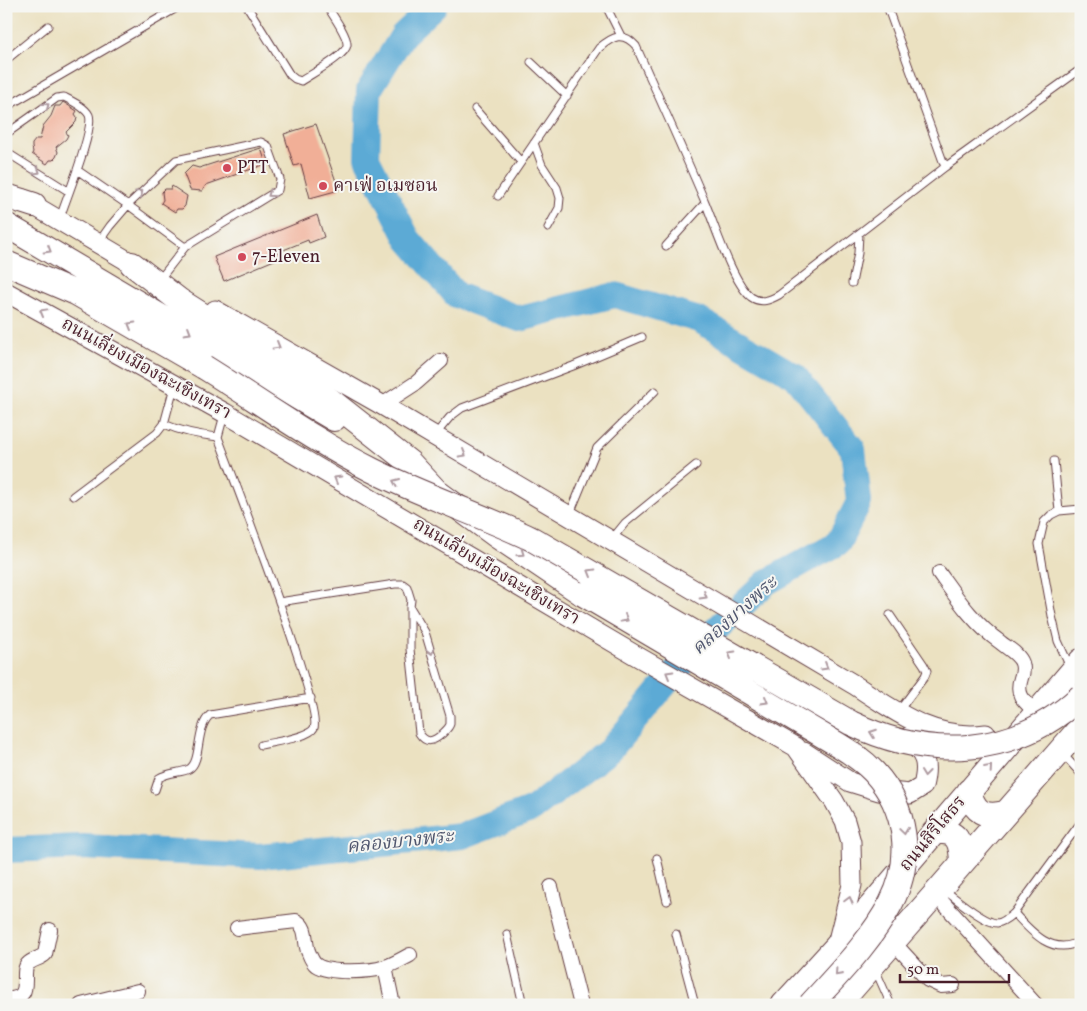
<svg xmlns="http://www.w3.org/2000/svg" width="1087" height="1011" font-family="Vollkorn,'Noto Serif Thai',serif">
  <rect width="100%" height="100%" fill="#f6f6f2"/>
  <filter id="ink" filterUnits="userSpaceOnUse"><feTurbulence type="fractalNoise" baseFrequency=".02" numOctaves="2"/><feDisplacementMap in="SourceGraphic" scale="10" xChannelSelector="R" yChannelSelector="G"/><feConvolveMatrix kernelMatrix="1 2 1 2 8 2 1 2 1" color-interpolation-filters="sRGB"/></filter>
  <filter id="wash" filterUnits="userSpaceOnUse"><feTurbulence type="fractalNoise" baseFrequency=".0096" numOctaves="4" result="noise"/><feDisplacementMap in="SourceGraphic" scale="20" xChannelSelector="R" yChannelSelector="G"/><feGaussianBlur stdDeviation="1.12" result="paint"/><feColorMatrix in="noise" values="0 0 0 0 0 0 0 0 0 0 0 0 0 0 0 0 0 1.4 0 .05"/><feComposite in="paint" operator="in"/></filter>
  <g filter="url(#wash)">
    <rect width="100%" height="100%" fill="#ebe1c1"/>
    <g fill="none" stroke-linecap="round" stroke-linejoin="round">
      <path stroke="#5baad5" stroke-width="26" d="M6,850L83,847L260,856L462,836L533,809L610,750L694,650L767,582L838,543L859,502L853,449L795,376L699,320L615,295L520,319L456,295L408,239L367,158L369,90L403,35L434,6"/>
    </g>
    <g id="blocks">
      <path fill="#f1af97" d="M63,102L77,111L75,114L77,117L76,122L66,132L68,135L66,139L56,147L58,152L56,157L53,160H50L47,164L32,154L33,152L32,147V144L36,139H40L43,126L51,116L55,106H60Z
        M316,124L339,190L310,198L301,164L294,166L284,134Z
        M261,148L266,164L206,185L202,191L190,190L184,174L192,166L199,168Z
        M172,186L187,196L185,206L182,209H177L175,212L161,203L163,200L162,192L165,189H171Z
        M317,215L324,237L309,243L308,240L276,253L279,258L224,281L214,257Z"/>
    </g>
  </g>
  <g filter="url(#ink)">
    <use href="#blocks" fill-opacity="0" stroke="#623c42" stroke-width="1"/>
    <g fill="none" stroke-linecap="round" stroke-linejoin="round">
      <defs>
        <path id="lane" d="M247,6L290,75L295,79L301,81C311,74 346,56 347,45C348,36 332,14 327,6
          M606,6L621,36
          M887,6L945,167
          M6,60L48,26
          M531,62L567,96
          M6,107L180,6
          M475,109L521,162
          M6,134L57,98L64,97C72,101 85,107 89,115C95,129 66,199 60,218
          M534,143L542,165L557,188L560,198L559,208L548,228
          M6,152L68,191
          M77,170L128,205L185,247
          M498,196L599,48C613,36 623,31 636,46C659,98 683,150 705,202C715,226 733,283 751,297C761,304 770,300 779,295L945,167L1081,69
          M98,243L110,226L128,205L176,160L261,142L268,146L280,179L278,190L185,247L160,279
          M666,246L705,203
          M852,283L858,253L859,234
          M224,415L218,437C231,472 323,708 314,728C309,738 272,742 261,745
          M164,424C182,432 198,435 218,437
          M435,435L450,417L462,408L573,366L642,337
          M1054,461L1059,511
          M73,496L157,433L164,424L174,387
          M569,516L597,448L655,391
          M612,539L625,523L696,465
          M279,602L395,584H403L407,587L411,600L410,607V649L419,733C426,744 433,742 442,734C445,731 449,728 450,724C450,721 450,718 450,716L425,632L410,607
          M890,615L924,665L927,671L925,676L898,712
          M1070,667L1058,641L1052,616L1039,544L1044,522L1051,515L1059,511L1081,509
          M1062,753L1081,774
          M155,790L159,778C169,772 181,773 189,769C202,762 195,728 210,715L311,698
          M657,858L667,901
          M943,889C954,897 984,923 997,923C1004,922 1009,917 1014,913L1081,822
          M1014,913C1031,932 1054,958 1081,940
          M507,934L523,1005
          M676,934L695,1005
          M875,969L891,1005"/>
        <path id="street" d="M382,405L416,383L441,361
          M939,573C957,598 974,624 1000,642C1007,648 1019,654 1022,663C1024,669 1023,673 1021,678C1015,696 1025,702 1037,713
          M551,887L581,1005
          M935,894L1036,1005
          M237,928L296,921C308,927 304,940 308,951C310,956 312,962 316,965C329,974 371,972 385,967C394,964 402,959 410,955
          M893,942L928,980L941,986L953,985
          M385,967L393,1005
          M6,999C36,1000 19,973 28,964C32,959 40,959 45,954L50,930
          M81,1005L138,991"/>
        <path id="secondary" d="M23,199L143,270
          M6,292L225,413L635,655L796,747L834,801L845,821L851,842L852,885L837,944
          M215,310L382,405L853,684C895,711 933,741 986,734
          M804,752L850,782L879,791L910,794L923,786C929,761 925,756 908,737"/>
        <path id="highway" d="M6,196L34,205
          M6,225L334,419
          M6,263L76,293L204,367
          M132,264L180,301L302,378L410,463L437,492L497,536L583,594
          M969,791C974,812 984,818 1005,813
          M935,832C958,830 961,842 962,862
          M783,1005L836,947L1081,661
          M838,1005L1081,727"/>
      </defs>
      <use href="#lane" stroke="#623c42" stroke-width="9"/>
      <use href="#street" stroke="#623c42" stroke-width="16"/>
      <use href="#secondary" stroke="#623c42" stroke-width="21"/>
      <use href="#highway" stroke="#623c42" stroke-width="26"/>
      <use href="#lane" stroke="#fff" stroke-width="7"/>
      <use href="#street" stroke="#fff" stroke-width="14"/>
      <use href="#secondary" stroke="#fff" stroke-width="19"/>
      <use href="#highway" stroke="#fff" stroke-width="24"/>
      <defs>
        <path id="highway-bridge" d="M204,367C259,401 314,441 372,470C424,496 479,514 532,539L851,723C929,761 1016,757 1081,696
          M583,594L837,744C850,752 863,760 874,772C907,808 914,859 891,903C871,941 839,973 810,1005"/>
      </defs>
      <use href="#highway-bridge" stroke="#623c42" stroke-width="26" stroke-linecap="butt"/>
      <use href="#highway-bridge" stroke="#fff" stroke-width="24"/>
    </g>
    <defs><path id="oneway-chevron" d="M-2-3.5L2.5 0L-2 3.5" fill="none" stroke-width="1.6" stroke-linecap="round" stroke-linejoin="round" transform="scale(1.25)"/></defs>
    <g stroke="#ae9aa0">
      <use href="#oneway-chevron" transform="translate(46 106) rotate(-36)"/>
      <use href="#oneway-chevron" transform="translate(37 171) rotate(32)"/>
      <use href="#oneway-chevron" transform="translate(140 193) rotate(-43)"/>
      <use href="#oneway-chevron" transform="translate(271 194) rotate(146)"/>
      <use href="#oneway-chevron" transform="translate(48 250) rotate(31)"/>
      <use href="#oneway-chevron" transform="translate(43 312) rotate(-151)"/>
      <use href="#oneway-chevron" transform="translate(131 325) rotate(-150)"/>
      <use href="#oneway-chevron" transform="translate(188 332) rotate(31)"/>
      <use href="#oneway-chevron" transform="translate(277 346) rotate(30)"/>
      <use href="#oneway-chevron" transform="translate(463 454) rotate(30)"/>
      <use href="#oneway-chevron" transform="translate(337 479) rotate(-150)"/>
      <use href="#oneway-chevron" transform="translate(396 482) rotate(-156)"/>
      <use href="#oneway-chevron" transform="translate(521 553) rotate(35)"/>
      <use href="#oneway-chevron" transform="translate(591 572) rotate(-150)"/>
      <use href="#oneway-chevron" transform="translate(704 596) rotate(31)"/>
      <use href="#oneway-chevron" transform="translate(625 619) rotate(30)"/>
      <use href="#oneway-chevron" transform="translate(431 651) rotate(73)"/>
      <use href="#oneway-chevron" transform="translate(731 654) rotate(-150)"/>
      <use href="#oneway-chevron" transform="translate(825 667) rotate(31)"/>
      <use href="#oneway-chevron" transform="translate(669 674) rotate(-150)"/>
      <use href="#oneway-chevron" transform="translate(765 701) rotate(30)"/>
      <use href="#oneway-chevron" transform="translate(873 733) rotate(-160)"/>
      <use href="#oneway-chevron" transform="translate(989 768) rotate(-49)"/>
      <use href="#oneway-chevron" transform="translate(925 773) rotate(97)"/>
      <use href="#oneway-chevron" transform="translate(904 831) rotate(82)"/>
      <use href="#oneway-chevron" transform="translate(849 900) rotate(-75)"/>
      <use href="#oneway-chevron" transform="translate(838 973) rotate(132)"/>
    </g>
  </g>
  <g fill="#d1495b" stroke="#f6f6f2" stroke-width="2">
    <circle cx="227" cy="168" r="5"/>
    <circle cx="323" cy="186" r="5"/>
    <circle cx="242" cy="257" r="5"/>
  </g>
  <g text-anchor="middle" dominant-baseline="central" stroke-width="4" stroke-linejoin="round" paint-order="stroke">
    <g font-size="18" fill="#4a1f2b" stroke="#f6f6f2" text-anchor="start">
      <text x="237" y="168">PTT</text>
      <text x="333" y="186">คาเฟ่ อเมซอน</text>
      <text x="252" y="257">7-Eleven</text>
    </g>
    <g font-size="18" fill="#4a1f2b" stroke="#f6f6f2">
      <text transform="translate(146 369) rotate(29)">ถนนเลี่ยงเมืองฉะเชิงเทรา</text>
      <text transform="translate(496 572) rotate(31)">ถนนเลี่ยงเมืองฉะเชิงเทรา</text>
      <text transform="translate(933 834) rotate(-50)">ถนนสิริโสธร</text>
    </g>
    <g font-size="19" font-style="italic" fill="#51576f" stroke="#f6f6f2">
      <text transform="translate(735 616) rotate(-42)">คลองบางพระ</text>
      <text transform="translate(400 842) rotate(-6)">คลองบางพระ</text>
    </g>
  </g>
  <rect width="1087" height="1011" fill="none" stroke="#f6f6f2" stroke-width="25"/>
  <path d="M900 974v8h109v-8" fill="none" stroke="#4a1f2b" stroke-width="2.5"/>
  <text x="907" y="974" font-size="15" fill="#4a1f2b" stroke="#f6f6f2" stroke-width="4" paint-order="stroke">50 m</text>
</svg>
